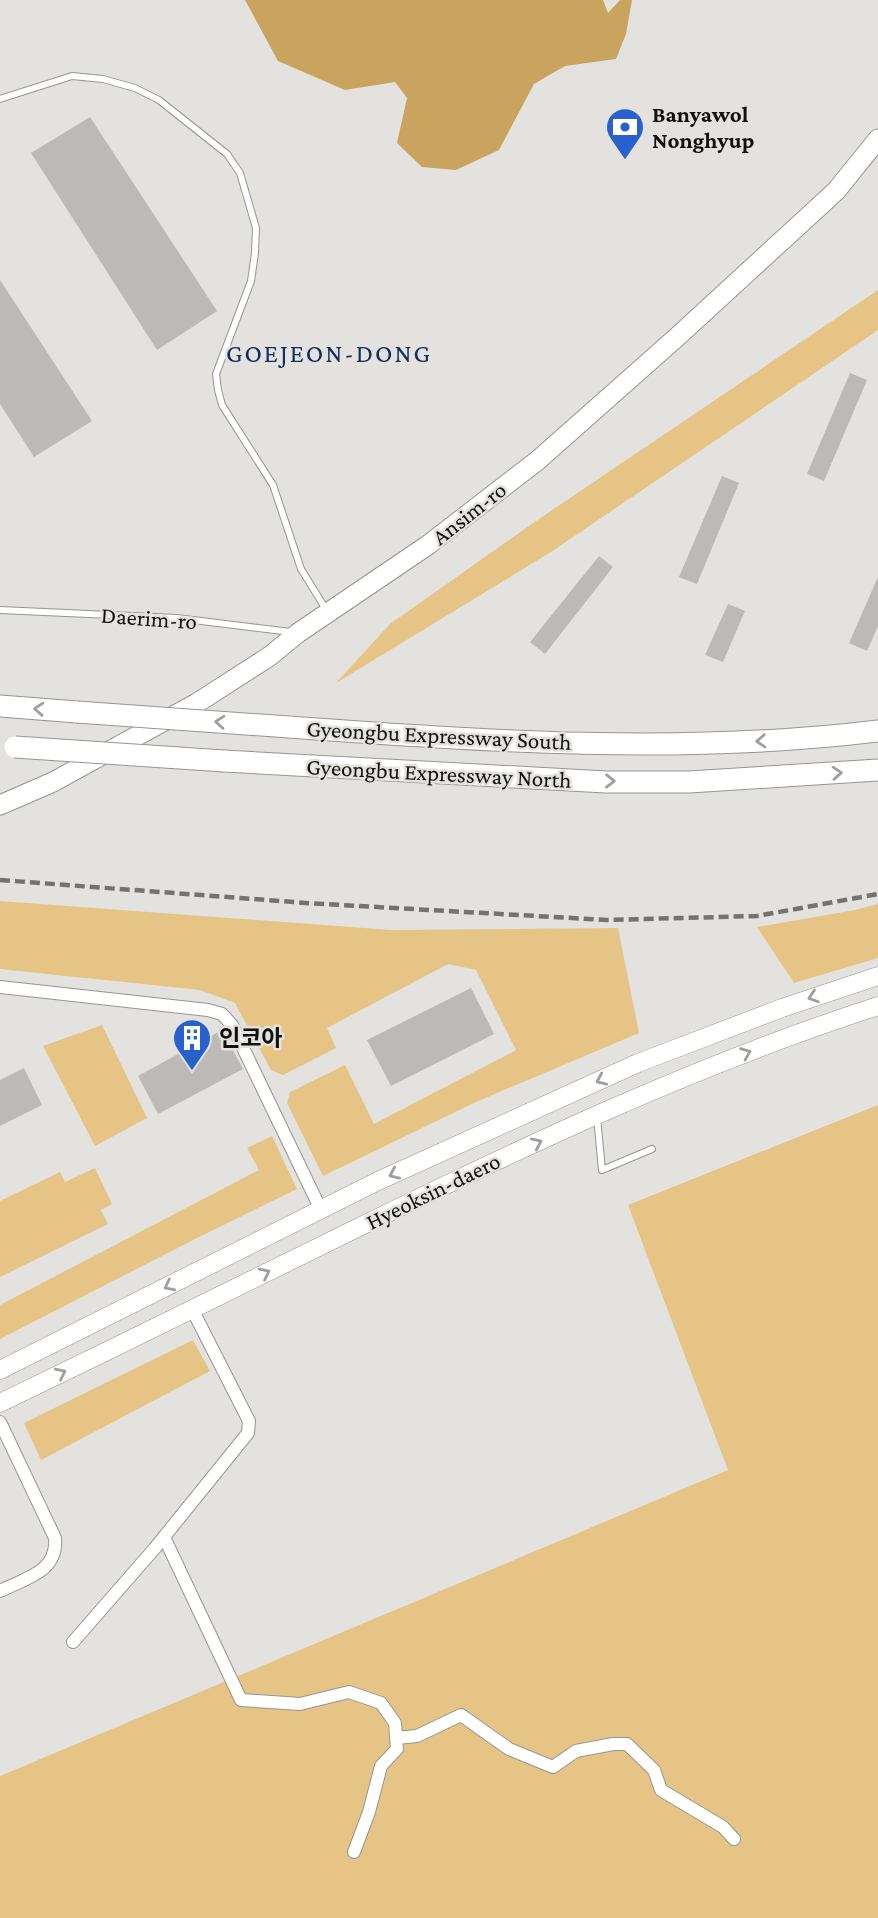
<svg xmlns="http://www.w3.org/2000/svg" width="878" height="1918" font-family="'Crimson Pro','Noto Sans KR',serif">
  <rect width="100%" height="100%" fill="#e4e2de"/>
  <path fill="#e6c486" d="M878,290V330L551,552L336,683L390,624L536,521Z
    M0,901L391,930L618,928L639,1033L476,1102L323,1176L287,1103L290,1092L345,1065L374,1124L516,1050L476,970L448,964L327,1028L336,1048L283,1075L271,1070L235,1003L200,990L0,969Z
    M878,904V958L794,983L757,927L855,910Z
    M102,1025L147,1118L95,1146L43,1046Z
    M878,1105V1918H0V1776L728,1470L628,1205Z
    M272,1136L297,1189L195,1239L0,1339V1305L259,1170L247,1148Z
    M95,1168L112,1204L101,1210L108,1224L0,1277V1201L60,1172L65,1182Z
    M193,1340L210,1371L41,1460L24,1423Z"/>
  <path fill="#c9a45f" d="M245,0H603L608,13L620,0H632L626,34L616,59L565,66L534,84L499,150L456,170L422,167L397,143L407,98L395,82L345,90L278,61Z"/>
  <path fill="#bcbab6" d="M90,117L217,311L157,350L31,153Z
    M0,280L92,421L34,457L0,404Z
    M850,373L867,380L824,481L807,474Z
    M722,476L739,483L697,584L679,577Z
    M599,556L613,567L545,654L530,642Z
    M878,577V626L867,651L849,643Z
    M728,604L745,611L723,662L705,655Z
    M471,988L494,1034L391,1086L367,1040Z
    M222,1030L243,1069L158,1114L138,1076Z
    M24,1068L42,1105L0,1126V1080Z"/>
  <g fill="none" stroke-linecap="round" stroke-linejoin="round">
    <defs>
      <path id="service" d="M0,99L72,76L103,79L135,88L159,100L227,154L240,173L256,228L255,253L251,281L216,374L218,390L222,405L273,485L301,569L327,611
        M0,610L177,618L291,632
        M597,1117L602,1170L652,1149"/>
      <path id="minor" d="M0,987L208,1010L222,1014L232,1025L321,1210
        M0,1422L55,1538C58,1572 26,1578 0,1591
        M164,1537L241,1700L300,1704L349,1692L381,1703L395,1723L397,1749L381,1766L369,1812L354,1852
        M73,1642L155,1548L248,1433L249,1421L192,1309
        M396,1738L417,1736L461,1715L509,1749L553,1767L576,1751L613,1744H627L654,1770L661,1790L723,1827L734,1839"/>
      <path id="secondary" d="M0,1370L378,1181L638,1063L782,1008L878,976
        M0,1403C116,1347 232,1290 347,1233C520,1148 695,1065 878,1006"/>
      <path id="primary" d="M0,805L53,782L197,703L270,656L298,633L428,545L537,461L677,337L836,191L878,139"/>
      <path id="motorway" d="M0,706L77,712
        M289,727C485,741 682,755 878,731
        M224,761L606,782H689L878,770"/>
    </defs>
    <use href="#service" stroke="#979591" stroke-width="8"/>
    <use href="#minor" stroke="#979591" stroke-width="14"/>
    <use href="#secondary" stroke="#979591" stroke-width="19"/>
    <use href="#primary" stroke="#979591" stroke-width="21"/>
    <use href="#motorway" stroke="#979591" stroke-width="23"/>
    <use href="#service" stroke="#fff" stroke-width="6"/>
    <use href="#minor" stroke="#fff" stroke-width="12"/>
    <use href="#secondary" stroke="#fff" stroke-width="18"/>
    <use href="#primary" stroke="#fff" stroke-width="19"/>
    <use href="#motorway" stroke="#fff" stroke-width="21"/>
    <path stroke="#73726f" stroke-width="4.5" stroke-dasharray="10 5" stroke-linecap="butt" d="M0,880L306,903L607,920L757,916L878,894"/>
    <defs>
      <path id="motorway-bridge" d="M77,712L289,727
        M15,747L224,761"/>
    </defs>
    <use href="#motorway-bridge" stroke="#979591" stroke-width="23" stroke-linecap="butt"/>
    <use href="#motorway-bridge" stroke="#fff" stroke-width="21"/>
  </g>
  <defs><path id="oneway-chevron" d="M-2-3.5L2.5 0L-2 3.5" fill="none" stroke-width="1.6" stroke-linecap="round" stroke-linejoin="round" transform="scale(1.75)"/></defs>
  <g stroke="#a09f9f">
    <use href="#oneway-chevron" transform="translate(39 709) rotate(-176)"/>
    <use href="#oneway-chevron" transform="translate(220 722) rotate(-176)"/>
    <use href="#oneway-chevron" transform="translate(761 741) rotate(177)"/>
    <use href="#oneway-chevron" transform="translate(837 773) rotate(-4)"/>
    <use href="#oneway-chevron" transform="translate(610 781) rotate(1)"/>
    <use href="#oneway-chevron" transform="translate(813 997) rotate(162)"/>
    <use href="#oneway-chevron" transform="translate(746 1053) rotate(-22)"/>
    <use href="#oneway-chevron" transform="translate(601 1080) rotate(156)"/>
    <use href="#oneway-chevron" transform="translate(537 1143) rotate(-24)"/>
    <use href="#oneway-chevron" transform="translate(394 1174) rotate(156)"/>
    <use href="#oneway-chevron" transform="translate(265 1273) rotate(-26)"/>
    <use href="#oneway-chevron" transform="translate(169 1286) rotate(153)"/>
    <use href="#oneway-chevron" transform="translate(61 1373) rotate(-26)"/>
  </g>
  <defs>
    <symbol id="bank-pin" viewBox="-11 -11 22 30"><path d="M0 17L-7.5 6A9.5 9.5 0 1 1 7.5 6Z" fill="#2861ce" stroke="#e4e2de"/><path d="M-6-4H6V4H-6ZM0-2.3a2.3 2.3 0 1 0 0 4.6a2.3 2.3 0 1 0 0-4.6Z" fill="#fff"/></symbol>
    <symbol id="building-pin" viewBox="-11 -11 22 30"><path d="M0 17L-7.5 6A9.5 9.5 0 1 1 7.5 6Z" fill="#2861ce" stroke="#e4e2de"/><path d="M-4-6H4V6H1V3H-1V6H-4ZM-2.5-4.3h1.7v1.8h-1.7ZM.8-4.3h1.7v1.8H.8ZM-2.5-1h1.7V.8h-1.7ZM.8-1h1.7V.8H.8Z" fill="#fff"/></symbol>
  </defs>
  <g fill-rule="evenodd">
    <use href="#bank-pin" x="603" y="105" width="44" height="60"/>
    <use href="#building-pin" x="170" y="1016" width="44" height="60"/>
  </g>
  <g text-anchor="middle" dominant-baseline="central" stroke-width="5" stroke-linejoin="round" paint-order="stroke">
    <g font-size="23" font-weight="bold" fill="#11100e" stroke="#e4e2de" text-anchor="start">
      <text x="652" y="114">Banyawol<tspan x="652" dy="26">Nonghyup</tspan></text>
      <text x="219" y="1038">인코아</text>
    </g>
    <g font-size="23" fill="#11100e" stroke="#e4e2de">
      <text transform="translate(469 513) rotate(-38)">Ansim-ro</text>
      <text transform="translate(149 618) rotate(4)">Daerim-ro</text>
      <text transform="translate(439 735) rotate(3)">Gyeongbu Expressway South</text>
      <text transform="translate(439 773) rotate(3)">Gyeongbu Expressway North</text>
      <text transform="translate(433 1191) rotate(-26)">Hyeoksin-daero</text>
    </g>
    <g font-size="26" letter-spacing="2" fill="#112d62" stroke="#e4e2de">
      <text x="329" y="353">GOEJEON-DONG</text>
    </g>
  </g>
</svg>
